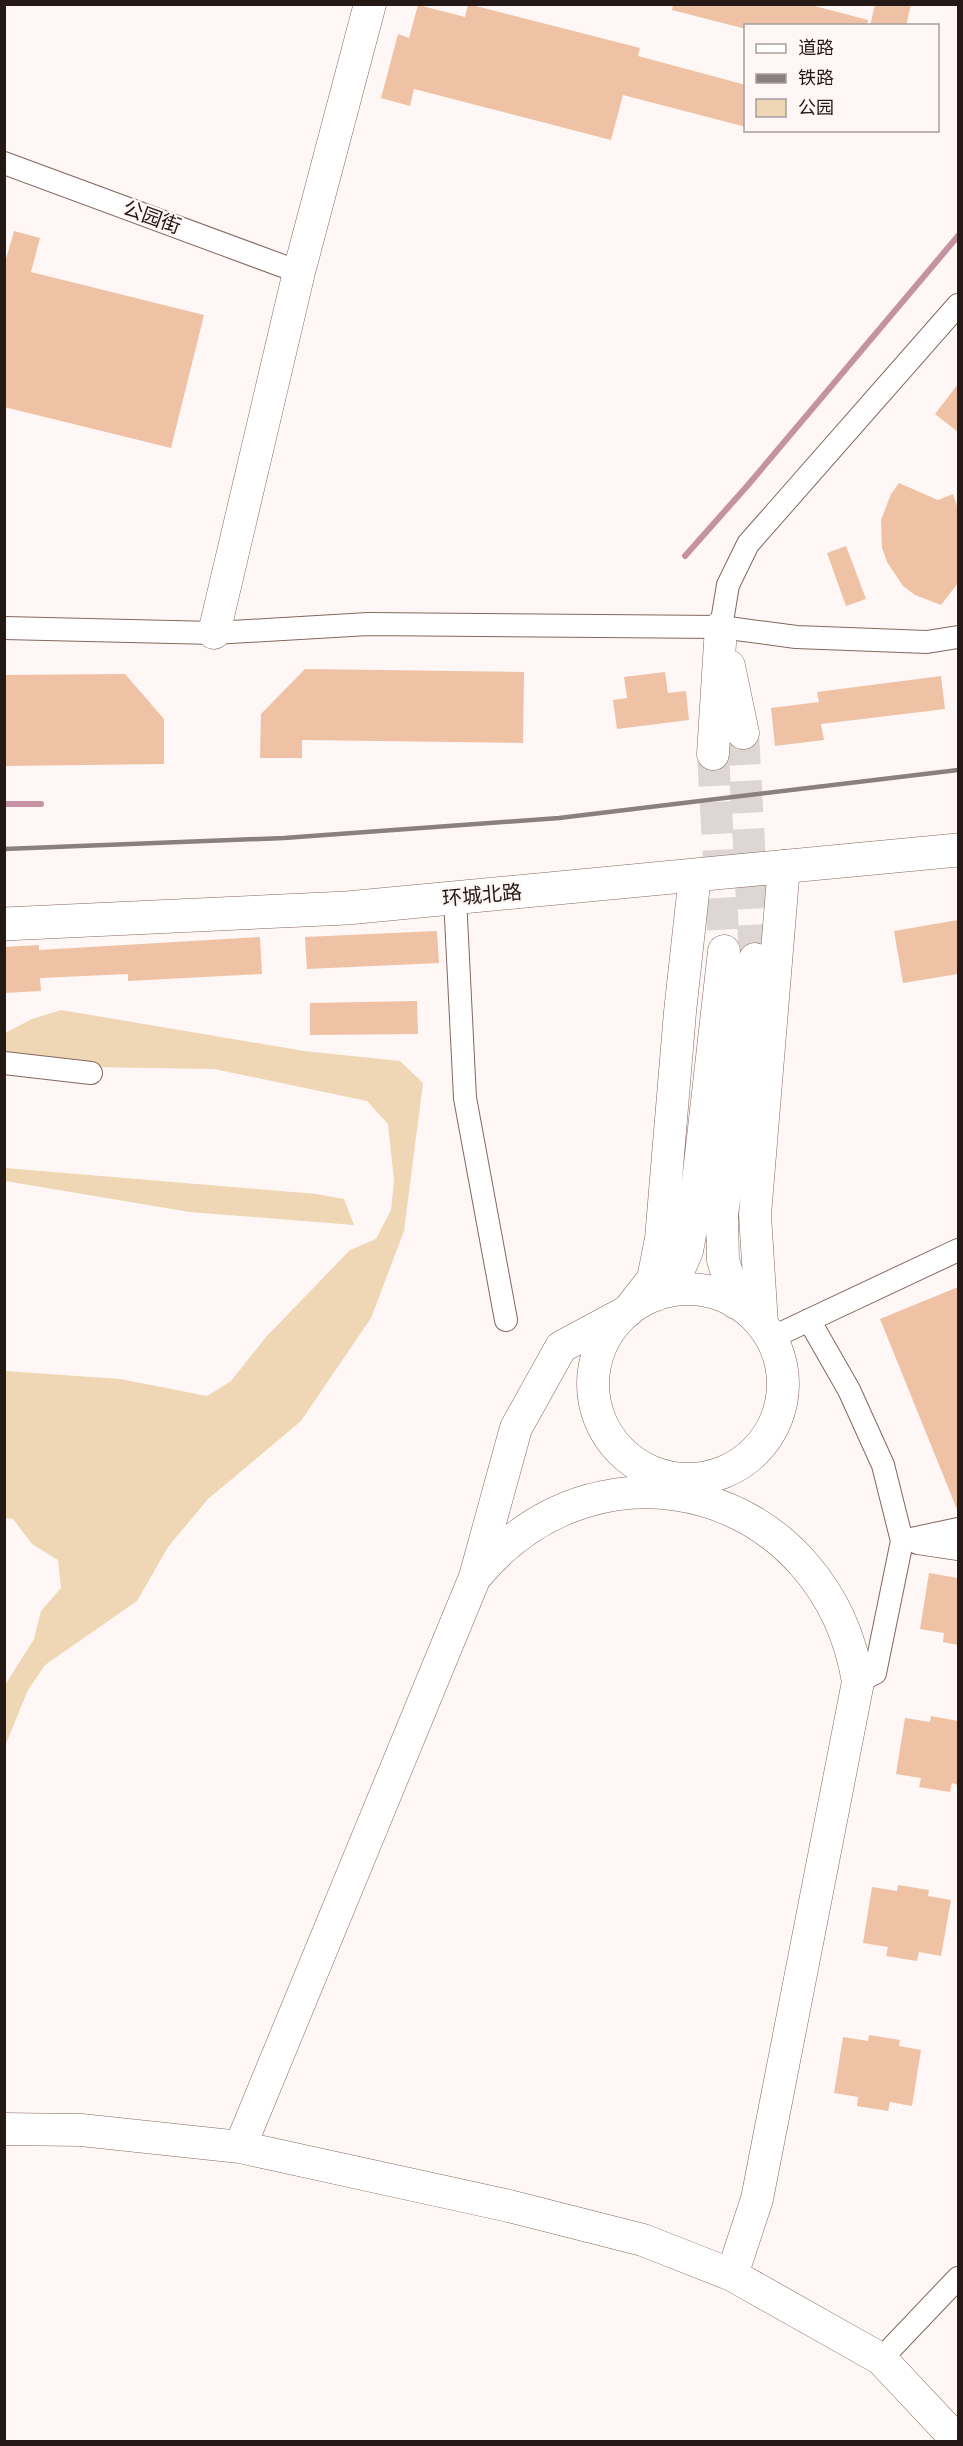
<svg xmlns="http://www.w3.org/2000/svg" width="963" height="2446" font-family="'DM Sans','Noto Sans SC',sans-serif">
  <rect width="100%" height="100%" fill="#fef7f5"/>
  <path fill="#efd6b5" d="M61,1010L304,1051L400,1061L423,1083L404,1231L371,1318L301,1421L208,1499L168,1547L137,1601L45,1665L28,1690L5,1746V1685L34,1639L41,1611L61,1588L58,1560L32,1544L13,1519L5,1518V1371L120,1379L207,1396L231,1381L266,1337L350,1250L376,1239L391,1210L394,1180L388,1124L367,1101L214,1069L89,1067L5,1058V1033L32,1019Z
    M5,1168L316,1194L344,1199L354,1225L190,1212L5,1181Z"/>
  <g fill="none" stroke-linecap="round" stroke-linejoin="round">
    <path stroke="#c592a3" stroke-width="6" d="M685,556L748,485L958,236
      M4,804H41"/>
  </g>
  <path fill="#efc2a5" d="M468,4L640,48L638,56L746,85V127L623,95L611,140L414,89L410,106L381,98L398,34L409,38L418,5L465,17Z
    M673,4H807L868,20L867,26H746V29L672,10Z
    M875,4H911L906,26H870Z
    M14,231L40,238L31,272L204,315L171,448L4,407V266Z
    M958,384V432L935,414Z
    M899,483L938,500L953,494L958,509V583L941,605L915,595L903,586L887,562L882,548L881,520L891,494Z
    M846,546L866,599L846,606L827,553Z
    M305,669L524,672L523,743L302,740V758H260L261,714Z
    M665,672L668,693L686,691L689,720L617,729L613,700L627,698L624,677Z
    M125,674L164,719V764L4,766V675Z
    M941,676L945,709L821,724L824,740L775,746L771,708L819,702L817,692Z
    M958,920V974L903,983L894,931Z
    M437,931L439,963L307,969L305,937Z
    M260,937L262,974L128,981V974L40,978L41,991L4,993V947L39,945V950Z
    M417,1001L418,1034L310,1035V1003Z
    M958,1287V1512L880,1319Z
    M929,1573L958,1578V1645L943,1642L944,1633L920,1629Z
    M931,1716L958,1721V1785L952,1783L950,1792L919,1787L921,1778L896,1774L905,1718L930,1722Z
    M898,1885L929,1890L928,1896L951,1900L941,1956L919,1952L917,1961L886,1956L888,1947L863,1943L872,1887L897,1891Z
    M869,2035L900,2040L899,2046L921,2050L912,2106L890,2102L888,2111L857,2106L858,2097L834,2093L843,2037L868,2041Z"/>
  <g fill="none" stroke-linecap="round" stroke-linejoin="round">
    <path stroke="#ddd6d4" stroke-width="32" stroke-dasharray="32 16" stroke-linecap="butt" d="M743,733L755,959
      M713,754L724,951"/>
    <defs>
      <path id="street" d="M4,163L299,272
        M721,627L728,585L748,544L958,305
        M4,628L214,633L368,624L721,627L796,637L927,642L958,637
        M455,898L465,1098L506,1320
        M4,1063L91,1073
        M809,1320L849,1390L883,1465L902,1541L875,1673L858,1682
        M771,1338L958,1250
        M902,1541L958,1529
        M918,1543L958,1549
        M881,2359L958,2278"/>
      <path id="secondary" d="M214,633L299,272L370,4
        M729,666L743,733
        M713,754L721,627
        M593 1384a95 95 0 1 1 190 0a95 95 0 1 1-190 0Z
        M656,1295L680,1267L687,1251L695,1208L724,951
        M736,1303L723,1260L722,1215L755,959
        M762,1324L755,1215L784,866
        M478,1574C604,1425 827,1491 858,1682L757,2199L732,2275
        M4,2129L81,2130L240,2147L509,2206L643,2240L732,2275L881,2359L958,2441
        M240,2147L475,1577L516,1428L561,1347L628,1311L653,1279L661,1239L680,1012L695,875"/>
      <path id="primary" d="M4,924L347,908L958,850"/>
    </defs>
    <use href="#street" stroke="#84675f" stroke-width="24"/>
    <use href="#secondary" stroke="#84675f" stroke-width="33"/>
    <use href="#primary" stroke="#84675f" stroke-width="34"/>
    <use href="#street" stroke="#fff" stroke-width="22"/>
    <use href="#secondary" stroke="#fff" stroke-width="32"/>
    <use href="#primary" stroke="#fff" stroke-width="33"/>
    <path stroke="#8a807d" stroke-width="4.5" d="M4,849L284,838L559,818L958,770"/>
  </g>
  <g text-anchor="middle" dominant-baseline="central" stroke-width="4.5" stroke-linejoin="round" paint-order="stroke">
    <g font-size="20" fill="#251916" stroke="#fef7f5">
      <text transform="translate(152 217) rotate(20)">公园街</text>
      <text transform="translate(482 895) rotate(-5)">环城北路</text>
    </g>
  </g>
  <rect width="963" height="2446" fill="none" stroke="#251916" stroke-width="12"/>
  <rect x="744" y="24" width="195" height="108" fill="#fef7f5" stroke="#a79e9c" stroke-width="1.5"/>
  <rect x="756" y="44" width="30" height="9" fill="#ffffff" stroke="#a79e9c" stroke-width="1.5"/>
  <text x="798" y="54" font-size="18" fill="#251916">道路</text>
  <rect x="756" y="74" width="30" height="9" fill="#8a807d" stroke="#a79e9c" stroke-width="1.5"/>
  <text x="798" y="84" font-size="18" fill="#251916">铁路</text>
  <rect x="756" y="99" width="30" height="18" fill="#efd6b5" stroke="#a79e9c" stroke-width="1.5"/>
  <text x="798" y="114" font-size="18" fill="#251916">公园</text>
</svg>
